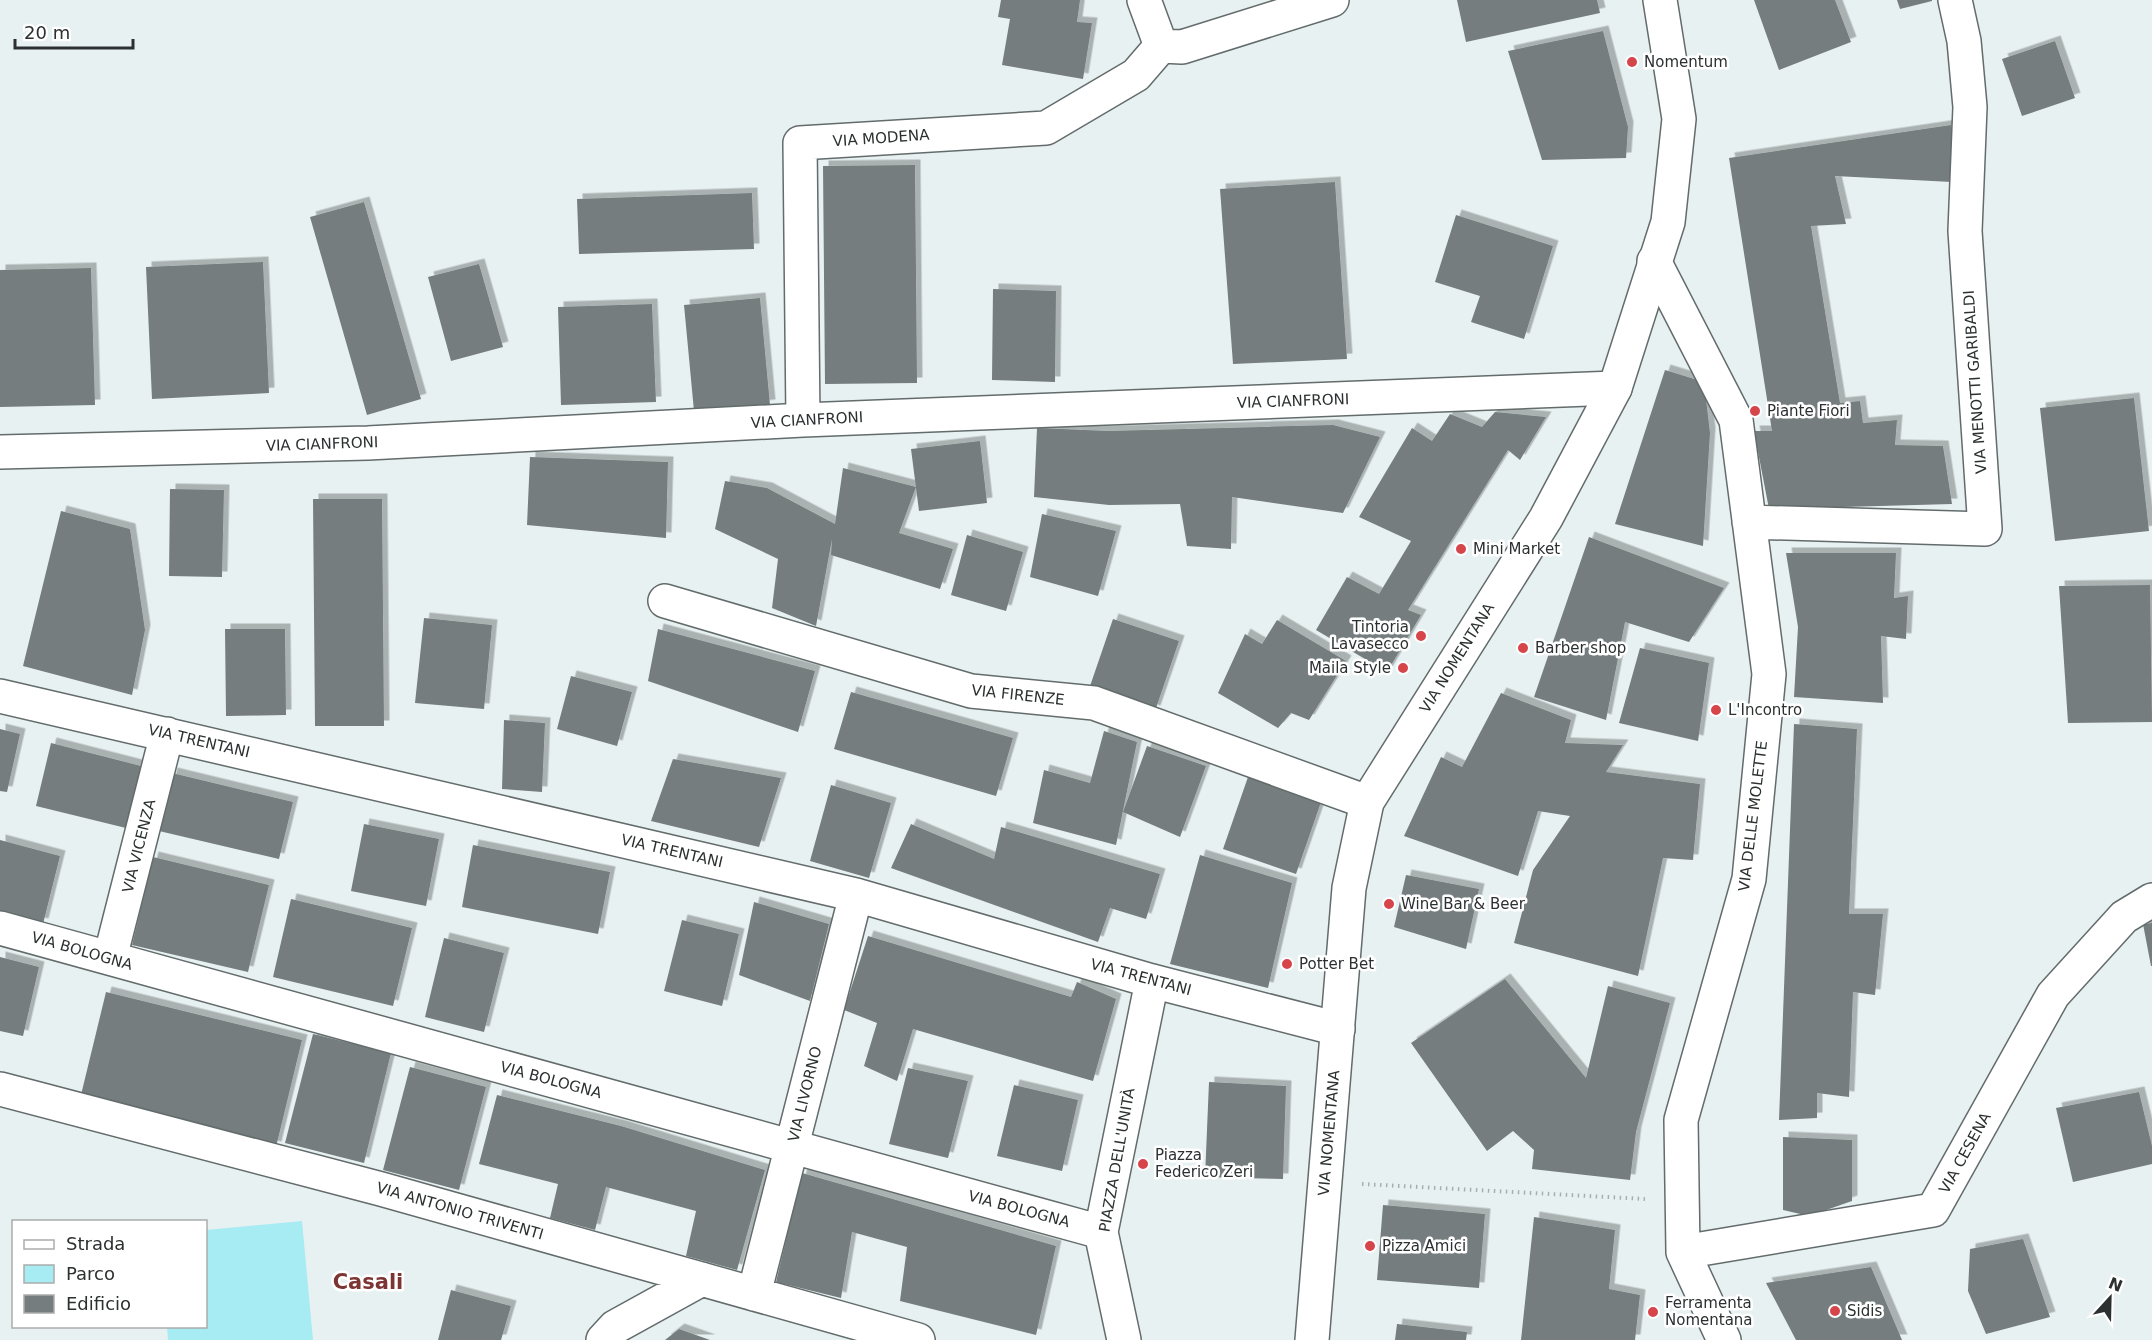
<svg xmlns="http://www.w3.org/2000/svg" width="2152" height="1340" font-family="'DejaVu Sans',sans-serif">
  <defs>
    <filter id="shadow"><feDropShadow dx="5.5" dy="-5.5" stdDeviation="0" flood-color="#0004"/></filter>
  </defs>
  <rect width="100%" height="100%" fill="#e8f1f2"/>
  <path fill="#a6ecf2" d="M302,1221L313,1340H168L167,1327L206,1326V1230Z"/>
  <path fill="#757d7e" filter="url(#shadow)" d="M1001,0H1080L1077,22L1092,23L1083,79L1002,65L1010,19L998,17Z
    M1457,0H1597L1600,13L1466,42Z
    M1754,0H1835L1851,42L1779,70Z
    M1897,0H1932V1L1900,9Z
    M1603,31L1628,127L1626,158L1542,160L1508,51Z
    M2055,41L2075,98L2022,116L2002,59Z
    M1951,125L1952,182L1835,176L1846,224L1811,226L1840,403L1860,401L1863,423L1897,420L1895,445L1943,446L1952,504L1769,509L1754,431H1772L1729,158Z
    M915,165L917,383L825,384L823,166Z
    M1335,182L1347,359L1233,364L1220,189Z
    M752,193L754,249L579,254L577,199Z
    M364,202L421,399L367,415L310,217Z
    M1456,215L1553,246L1524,339L1471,322L1480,296L1435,282Z
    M263,262L269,393L152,399L146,267Z
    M479,264L503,347L451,361L428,277Z
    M91,268L95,405L0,407V270Z
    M993,289L1056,291L1055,382L992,380Z
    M760,298L770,405L694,411L684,305Z
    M652,304L656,402L561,405L558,307Z
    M1665,370L1704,382L1710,433L1703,546L1615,524Z
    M2134,398L2149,531L2055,541L2040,408Z
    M1495,412L1546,417L1520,460L1508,450L1408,610L1421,615L1387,672L1316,630L1347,577L1379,594L1411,541L1359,517L1412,428L1432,441L1450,414L1482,427Z
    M1333,425L1380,437L1343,513L1232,497L1231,549L1187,546L1180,504L1109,505L1034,497L1037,428L1108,431Z
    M980,441L987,503L919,511L911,449Z
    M530,457L668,462L666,538L527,525Z
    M843,468L916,487L899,533L953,549L940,589L831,555L832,539L816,626L772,608L778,559L715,529L725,481L767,488L835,524Z
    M170,489L224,490L222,577L169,576Z
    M313,499H382L384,726H315Z
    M61,511L130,529L145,630L132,695L23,666Z
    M1042,514L1116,531L1098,596L1030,577Z
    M967,535L1023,552L1006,611L951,595Z
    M1589,537L1724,588L1689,642L1625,622L1606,720L1534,697Z
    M1786,553H1896L1894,598L1908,596L1906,639L1881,636L1883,703L1794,697L1798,627Z
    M2150,585L2152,722L2068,723L2059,586Z
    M424,618L492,625L484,709L415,703Z
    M1113,619L1179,641L1155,711L1089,689Z
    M1277,620L1346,661L1309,720L1291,713L1278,728L1218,693L1245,634L1262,644Z
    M225,629H285L286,715L226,716Z
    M658,629L815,671L798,732L648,681Z
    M1640,648L1709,663L1698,741L1619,723Z
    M571,676L632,692L617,746L557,729Z
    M851,692L1013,738L996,796L834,749Z
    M1501,693L1571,720L1565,743L1623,745L1606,772L1700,784L1693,860L1663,858L1638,976L1514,943L1533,870L1570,816L1538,811L1518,876L1404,836L1441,757L1462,767Z
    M504,720L545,723L542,792L502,789Z
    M1794,724L1857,729L1849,914H1883L1875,995L1853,992L1849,1097L1817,1093V1118L1779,1120Z
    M0,729L20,734L7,792L0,791Z
    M1104,731L1137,742L1116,845L1033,823L1044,770L1090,783Z
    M51,743L141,766L126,828L36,806Z
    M1147,746L1206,766L1180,837L1123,812Z
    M673,759L781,778L759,847L651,821Z
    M172,773L293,802L279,859L159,831Z
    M1248,777L1321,802L1296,874L1223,849Z
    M831,785L891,803L869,878L810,861Z
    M364,824L439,839L426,906L351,891Z
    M911,824L994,859L1001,827L1160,874L1146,919L1110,908L1098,942L891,868Z
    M0,840L60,856L43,924L0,913Z
    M473,845L610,872L598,934L462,907Z
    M1200,855L1292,883L1268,988L1170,964Z
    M153,857L269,885L248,972L132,945Z
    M1406,875L1479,889L1466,949L1394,927Z
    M291,899L412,928L393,1006L273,977Z
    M754,902L829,924L810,1001L739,975Z
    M682,920L739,934L722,1006L664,991Z
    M2152,923V966H2151L2143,924Z
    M868,936L1071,997L1077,982L1116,999L1093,1081L913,1029L897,1081L864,1066L877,1023L844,1010Z
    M444,938L504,953L484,1032L425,1017Z
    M0,957L39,967L23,1036L0,1031Z
    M1505,979L1586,1078L1608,986L1670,1003L1636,1132L1630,1180L1532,1169L1534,1150L1513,1131L1487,1151L1411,1043Z
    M106,992L302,1040L276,1147L80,1099Z
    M313,1034L391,1053L364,1163L285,1143Z
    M410,1067L486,1087L459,1190L383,1170Z
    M908,1068L968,1081L948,1158L889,1144Z
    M1209,1082L1286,1086L1283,1179L1205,1177Z
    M1014,1085L1078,1100L1062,1171L997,1156Z
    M2139,1092L2152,1146V1164L2073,1182L2056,1108Z
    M497,1095L621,1126L765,1170L737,1270L686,1256L696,1211L606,1187L595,1230L550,1218L558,1184L479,1164Z
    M1783,1137L1852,1140V1201L1809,1216L1783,1210Z
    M802,1173L1056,1246L1036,1335L900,1301L907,1247L852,1232L841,1298L776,1282Z
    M1383,1205L1485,1214L1479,1288L1377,1280Z
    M1534,1217L1615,1230L1609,1289L1640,1295L1635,1340H1521Z
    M2023,1239L2050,1317L1986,1334L1968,1291L1970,1249Z
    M1871,1267L1902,1340H1796L1766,1283Z
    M451,1290L511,1306L501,1340H438Z
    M1397,1324L1467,1332L1466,1340H1395Z
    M679,1329L710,1340H665Z"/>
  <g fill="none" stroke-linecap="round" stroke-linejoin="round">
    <defs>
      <path id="minor" d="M1161,46L1182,47L1332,0
        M1654,261L1736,420L1769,674L1749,879L1681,1120L1683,1252L1724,1340
        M803,420L800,143L1046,128L1136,75L1161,46L1144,0
        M0,452L368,443L803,420L1615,388
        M1749,522L1985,529L1965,231L1970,107L1964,41L1955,0
        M665,601L971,691L1094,703L1367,802
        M0,696L856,895L1152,981L1338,1029
        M0,928L1101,1232
        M110,958L167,734
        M0,1089L381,1189L918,1340
        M1683,1252L1933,1210L2053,995L2124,917L2152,900
        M754,1294L856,895
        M603,1340L615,1327L702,1279
        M1124,1340L1101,1232L1152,981"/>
      <path id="major" d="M1312,1340L1349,888L1367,802L1546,518L1615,388L1668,222L1679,119L1660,0"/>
    </defs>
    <use href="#minor" stroke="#636b6b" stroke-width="36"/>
    <use href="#major" stroke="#636b6b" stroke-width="36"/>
    <path stroke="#a7aeaf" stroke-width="4" stroke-dasharray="1.5 4.5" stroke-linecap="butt" d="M1362,1184L1645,1199"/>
    <use href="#minor" stroke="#fff" stroke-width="33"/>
    <use href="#major" stroke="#fff" stroke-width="33"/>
  </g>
  <g fill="#d5454a" stroke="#fff" stroke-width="2">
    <circle cx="1632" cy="62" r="6"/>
    <circle cx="1755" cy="411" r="6"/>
    <circle cx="1461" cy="549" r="6"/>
    <circle cx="1421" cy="636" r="6"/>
    <circle cx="1523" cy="648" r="6"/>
    <circle cx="1403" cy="668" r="6"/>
    <circle cx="1716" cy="710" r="6"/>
    <circle cx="1389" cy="904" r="6"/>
    <circle cx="1287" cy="964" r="6"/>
    <circle cx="1143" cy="1164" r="6"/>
    <circle cx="1370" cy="1246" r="6"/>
    <circle cx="1835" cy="1311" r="6"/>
    <circle cx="1653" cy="1312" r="6"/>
  </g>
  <g text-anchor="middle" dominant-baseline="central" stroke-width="5" stroke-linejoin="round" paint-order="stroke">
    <g font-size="15" fill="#2c3030" stroke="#fff" text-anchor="start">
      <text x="1644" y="62">Nomentum</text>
      <text x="1767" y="411">Piante Fiori</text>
      <text x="1473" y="549">Mini Market</text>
      <text x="1409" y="627" text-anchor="end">Tintoria<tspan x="1409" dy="17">Lavasecco</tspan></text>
      <text x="1535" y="648">Barber shop</text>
      <text x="1391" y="668" text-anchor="end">Maila Style</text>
      <text x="1728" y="710">L'Incontro</text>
      <text x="1401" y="904">Wine Bar &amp; Beer</text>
      <text x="1299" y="964">Potter Bet</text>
      <text x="1155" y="1155">Piazza<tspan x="1155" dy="17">Federico Zeri</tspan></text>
      <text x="1382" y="1246">Pizza Amici</text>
      <text x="1665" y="1303">Ferramenta<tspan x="1665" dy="17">Nomentana</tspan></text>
      <text x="1847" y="1311">Sidis</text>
    </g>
    <g font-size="15" fill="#2c3030" stroke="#fff">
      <text transform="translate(881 138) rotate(-4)">VIA MODENA</text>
      <text transform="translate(1975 382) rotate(-94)">VIA MENOTTI GARIBALDI</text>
      <text transform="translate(1293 401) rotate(-2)">VIA CIANFRONI</text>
      <text transform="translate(807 420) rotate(-3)">VIA CIANFRONI</text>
      <text transform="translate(322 444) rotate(-2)">VIA CIANFRONI</text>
      <text transform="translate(1457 658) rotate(-58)">VIA NOMENTANA</text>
      <text transform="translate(1018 695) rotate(6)">VIA FIRENZE</text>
      <text transform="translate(199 741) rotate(13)">VIA TRENTANI</text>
      <text transform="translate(1753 816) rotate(-83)">VIA DELLE MOLETTE</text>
      <text transform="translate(139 846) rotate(-76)">VIA VICENZA</text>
      <text transform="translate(672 851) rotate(13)">VIA TRENTANI</text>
      <text transform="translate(82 951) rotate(16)">VIA BOLOGNA</text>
      <text transform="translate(1141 977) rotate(15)">VIA TRENTANI</text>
      <text transform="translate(551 1080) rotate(15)">VIA BOLOGNA</text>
      <text transform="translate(805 1094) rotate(-76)">VIA LIVORNO</text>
      <text transform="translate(1329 1133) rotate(-85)">VIA NOMENTANA</text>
      <text transform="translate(1965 1153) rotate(-61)">VIA CESENA</text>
      <text transform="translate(1117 1160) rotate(-80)">PIAZZA DELL'UNITÀ</text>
      <text transform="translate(1019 1209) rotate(15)">VIA BOLOGNA</text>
      <text transform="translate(460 1211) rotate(16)">VIA ANTONIO TRIVENTI</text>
    </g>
    <g font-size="21" font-weight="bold" fill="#7d3534" stroke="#fff">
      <text x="368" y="1282">Casali</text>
    </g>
  </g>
  <rect x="12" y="1220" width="195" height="108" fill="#ffffff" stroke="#abacac" stroke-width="1.5"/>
  <rect x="24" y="1240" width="30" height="9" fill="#ffffff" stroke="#abacac" stroke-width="1.5"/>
  <text x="66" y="1250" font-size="18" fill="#2c3030">Strada</text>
  <rect x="24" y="1265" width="30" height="18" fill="#a6ecf2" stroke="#abacac" stroke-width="1.5"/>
  <text x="66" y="1280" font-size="18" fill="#2c3030">Parco</text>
  <rect x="24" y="1295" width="30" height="18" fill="#757d7e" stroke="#abacac" stroke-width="1.5"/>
  <text x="66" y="1310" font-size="18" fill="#2c3030">Edificio</text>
  <g transform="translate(2110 1298) rotate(22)" stroke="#ffffff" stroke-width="4.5" paint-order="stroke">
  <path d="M0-4.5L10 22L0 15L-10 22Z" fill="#2c3030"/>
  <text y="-9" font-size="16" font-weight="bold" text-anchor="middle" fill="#2c3030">N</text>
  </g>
  <path d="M15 39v9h118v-9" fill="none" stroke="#2c3030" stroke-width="3"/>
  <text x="24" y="39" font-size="18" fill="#2c3030" stroke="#ffffff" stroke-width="4.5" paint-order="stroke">20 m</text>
</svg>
